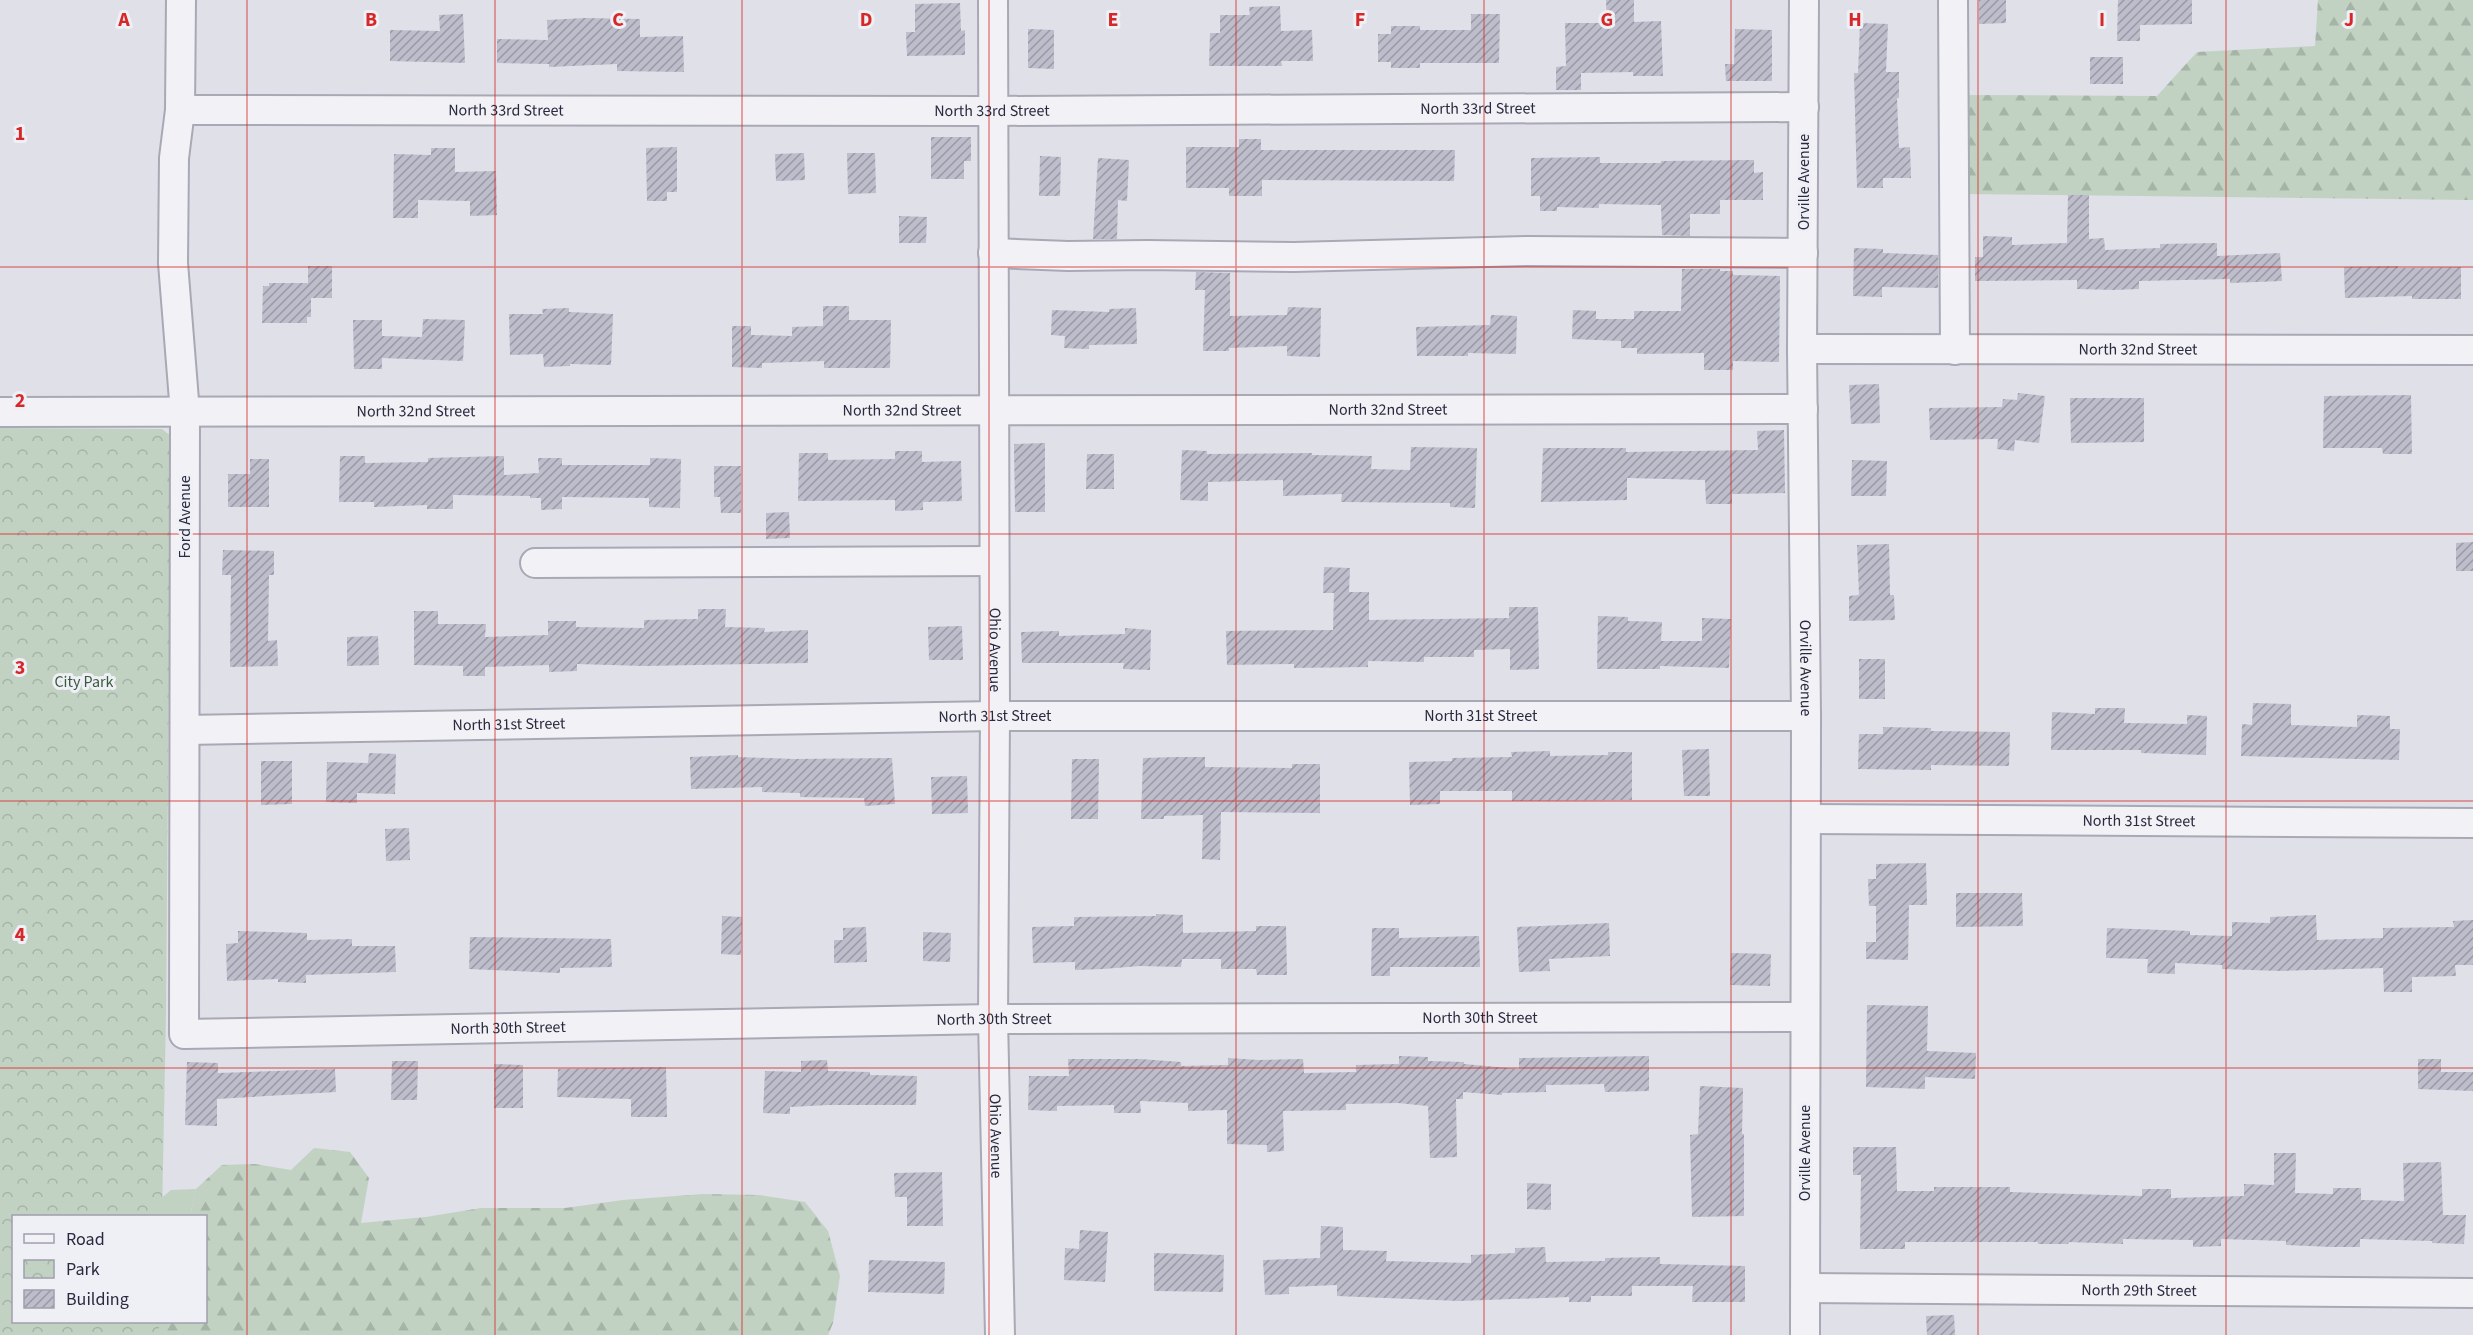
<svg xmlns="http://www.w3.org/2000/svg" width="2473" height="1335" font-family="'Source Sans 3',sans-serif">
  <defs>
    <pattern id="forest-firs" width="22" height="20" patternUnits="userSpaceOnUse" patternTransform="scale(1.5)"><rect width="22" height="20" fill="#c1d2c2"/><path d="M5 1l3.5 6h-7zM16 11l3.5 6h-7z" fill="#a6b4a8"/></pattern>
    <pattern id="park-crowns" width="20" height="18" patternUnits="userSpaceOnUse" patternTransform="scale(1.5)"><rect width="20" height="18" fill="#c1d2c2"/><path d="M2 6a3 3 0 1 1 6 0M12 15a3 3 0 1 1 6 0" fill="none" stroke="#a6b4a8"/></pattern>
    <pattern id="building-hatch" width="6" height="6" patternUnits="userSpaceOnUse" patternTransform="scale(1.5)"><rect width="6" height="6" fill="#bdbdcb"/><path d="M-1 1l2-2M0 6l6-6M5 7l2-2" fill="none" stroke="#9a9aa6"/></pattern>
  </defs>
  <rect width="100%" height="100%" fill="#dfe0e8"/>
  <path fill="#c1d2c2" d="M196,1189L190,1216H156L159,1200L171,1190Z"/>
  <path fill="url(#forest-firs)" d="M2318,0H2473V200L1964,194V95L2157,96L2197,52L2315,46Z
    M0,760L14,1216V1322H206V1216H190L196,1189L222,1165L255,1164L291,1170L314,1148L350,1152L369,1178L361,1223L426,1217L481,1208H565L623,1200L703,1194L759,1195L805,1202L828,1231L840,1276L833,1323L828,1335H0Z"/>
  <path fill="url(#park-crowns)" d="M0,428L162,429L171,436L166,1014L162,1216H14V1322H159V1335H0Z"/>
  <path fill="url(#building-hatch)" d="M1606,0H1634V22L1661,21L1663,76H1633V72L1581,73V90H1556V67L1566,66L1565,23H1607Z
    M1979,0H2006V23L1979,24Z
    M2118,0H2192V24L2140,25V41H2117Z
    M960,3L961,31L965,30V55L907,56L906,32H915V4Z
    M1280,6L1281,31L1312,30L1313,61H1281L1282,66H1209L1210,33H1220V15H1250L1249,7Z
    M463,14L465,63L390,61V30L440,31L439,15Z
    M1471,14H1500L1499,63H1420V68H1391V62H1378V34H1391V26H1420V30H1471Z
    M585,18L640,19V37L683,36L684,72L617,71V64L549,67V64L497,63V39L548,40L547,20Z
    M1860,23L1888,24L1886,72H1899V98H1897L1899,148L1910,147L1911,178H1883V188H1857L1854,73H1858Z
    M1028,29L1054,30V69L1028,68Z
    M1735,29L1772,30V81H1726L1725,64H1734Z
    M2090,57H2123V84H2090Z
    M931,137H971V161H964V179H931Z
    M1239,139H1261V150H1455L1454,181L1262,180V196H1229V188H1186V147H1239Z
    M677,147V192H667V201H647L646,148Z
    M431,148H455V172L496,171L497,215L470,216V201L418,200V218H393L394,154L431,155Z
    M804,153L805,180L776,181L775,154Z
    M847,153H875L876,193L848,194Z
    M1040,156L1061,157L1060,196H1039Z
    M1600,157V163H1661V161L1754,160V173L1763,172V200H1720V214H1690V236L1662,235L1661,205L1599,204V208L1557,207V211H1540V196H1531V158Z
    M1098,158L1129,160L1127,201L1118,200L1117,239H1093Z
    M2068,195H2089V239L2104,238L2105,250L2160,248V244L2217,243V256L2280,253L2282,281L2230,283V279L2139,281V289L2114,290L2077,289V280L1975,281V257H1983V236L2012,237V245L2067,243Z
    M899,216L927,217L926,243H899Z
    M1854,248L1883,249V253L1938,255V288L1882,287V297L1853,296Z
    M308,266H332V298H311V317H307V323H262L263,286H269V283H308Z
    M2398,266V268L2461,267V299H2412V296L2345,298L2344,267Z
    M1682,269H1720V271H1733V275L1780,276L1779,362L1733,361V370H1704V353L1637,354V348H1621V341L1572,339L1573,310L1596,311V319H1634V311H1681Z
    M1196,272L1230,273V316L1287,315L1288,307L1321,308L1320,357L1287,356V346L1229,348V351H1203L1205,290H1195Z
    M823,306H849V320H891L890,368H824V361L762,363V368L732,367V326H751V335L792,336V327L823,326Z
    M569,308V312L613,314L611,365L570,364V366L544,367L543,354L510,355L509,314H543L542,309Z
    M1136,308L1137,344L1089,345V349L1064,348L1065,336L1051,335L1052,310L1109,312V309Z
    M1491,315L1517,316L1516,354L1468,353V356H1417L1416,327L1490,325Z
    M423,319L465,320L463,361L382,358V369H354L353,320H382V336L422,337Z
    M1879,384L1880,423L1851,424L1849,385Z
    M2018,393L2045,396L2039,443L2015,440L2014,451L1997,449L1998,439L1930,440L1929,408L2002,407L2003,399L2017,400Z
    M2411,395L2412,454H2383L2382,448H2323L2324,396Z
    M2070,398H2144V442L2071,443Z
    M1784,430L1785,493L1732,494V504H1706L1705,480L1627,478V500L1541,502L1543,448H1626V452L1758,450L1757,431Z
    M1045,443V512H1015L1014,444Z
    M1411,447L1477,448L1475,508L1450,507V503L1341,502L1342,494L1283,496V480L1208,482V501L1180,500L1182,450L1207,451V454L1312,453V455L1372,456L1371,469L1410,470Z
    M895,451H922V462L961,461L962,501L923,502V510L895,511V500L798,501L799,453H828V460L895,459Z
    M1087,454H1114V489H1086Z
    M340,456H365V463L428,462V458L504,456V475L539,473L538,458H562V465H650V458L681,459L680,508L649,507V498L562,497V509L541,510V498H530V496L453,495V509H427V505L374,507V502H339Z
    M250,459H269V507H228V474H250Z
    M1852,460L1887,461L1886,496H1851Z
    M714,466H741V513H721L720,497H714Z
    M789,512L790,538L766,539V513Z
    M2473,542V571H2456V543Z
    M1889,544L1890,595H1894L1895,620L1849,621V596L1859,595L1857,545Z
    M223,550L274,551V575H269L268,641L277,640L278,666L230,667L231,575H222Z
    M1324,567L1350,568L1349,592H1369V620L1509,618V607H1538L1539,669L1510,670V649L1474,650V657H1424V662L1368,661V667L1294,668V664L1227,665L1226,631L1333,630L1334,593H1323Z
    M698,609H726L725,627L765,628L764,632L808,630V663L644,666L577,664V671L549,672V665L485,667V676H463V666L414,665V611H438V624H486L485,637L548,635V621H576V627L644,628V620L698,619Z
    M1598,616L1628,617V621L1662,622L1661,641H1702V618L1731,619L1729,668L1660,666V669H1597Z
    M962,626L963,660H929L928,627Z
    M1125,628L1151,630L1150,670L1123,669L1124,663H1022L1021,632L1059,631V636L1125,634Z
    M378,636L379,665L347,666V637Z
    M1859,659H1885V699H1859Z
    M2253,703L2291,704V725L2357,727V715L2390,716V729H2400L2399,760L2241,756L2242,724L2252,725Z
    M2095,708H2125L2124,723L2187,724V715L2207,716L2206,755L2141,753V750H2051L2052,712L2095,714Z
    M1883,727L1931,728V731L2010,732L2009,766L1931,765V770L1858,769L1859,734H1883Z
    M1709,749L1710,796H1684L1682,750Z
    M1550,751V756L1608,755V752H1632V800L1512,801V791H1440V804L1410,805L1409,762L1452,761V758L1512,757L1511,752Z
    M369,753L396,754L395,794L357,793V803L326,802L327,762L368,763Z
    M738,755V757L794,759L892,758L895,804L865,806L864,798L800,797V793L762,792V787L691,789L690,757Z
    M1176,757H1205V767L1292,768V764H1320V813L1221,812L1220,860L1202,859L1203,815L1164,816V819H1141L1143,758Z
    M1072,759H1099L1098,819H1071Z
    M261,761H292V804L261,805Z
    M967,776L968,813L932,814L931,777Z
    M409,828L410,860L386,861L385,829Z
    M1926,863L1927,905H1909L1908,960L1866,959V942H1876V906H1869L1868,879H1876V864Z
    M1956,893H2022L2023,926L1956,927Z
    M1156,914L1183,915V933L1256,931V926H1286L1287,975H1257L1256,969H1221V959H1182L1181,967L1140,966L1103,969L1075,970V962L1033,963L1032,927L1074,926V917L1156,916Z
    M2316,915L2317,940L2383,938V928L2454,927L2453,921L2473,920V965H2455L2456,976L2412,977V992H2384L2383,968L2281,971L2222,969V965L2175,963V974L2147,973L2148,959L2106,958L2107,928L2190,931V935L2232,936V922L2270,923V917Z
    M722,916L742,917L741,955L721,954Z
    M1609,923L1610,956L1549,959L1550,971L1519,972L1517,927Z
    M866,927L867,962L834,963V940H843V928Z
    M1372,928H1399V938L1479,936L1480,967H1390V976H1371Z
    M238,931L307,933V940L352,939V946H395L396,972L306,975V983L278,982V979L227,981L226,944L238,943Z
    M923,932L951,933L950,962L923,961Z
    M470,937L611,939L612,967L560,968V973L469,969Z
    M1731,953L1771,954L1770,986L1730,985Z
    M1867,1005L1928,1006L1927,1051L1976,1053L1975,1079L1925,1077V1089L1866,1087Z
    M1399,1056L1428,1057V1061L1464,1062V1064L1519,1069V1058L1649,1056V1091L1605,1092L1604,1084L1546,1085V1092L1502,1093V1095L1463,1092V1099H1456L1457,1157L1430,1158L1428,1106L1398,1103L1346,1104V1110L1283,1111L1284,1151L1267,1152V1145L1227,1144V1110L1188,1111V1103L1140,1101L1141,1113H1114V1105L1057,1106V1111L1028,1110L1029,1076H1069L1068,1059H1140L1181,1062V1066L1228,1065V1058L1258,1060L1303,1059L1304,1073L1356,1072V1065L1399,1064Z
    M2418,1059H2441V1072H2473V1091L2418,1089Z
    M827,1060L828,1071L870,1072V1075L917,1076L916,1105H828L790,1107V1114L763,1113L765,1071L801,1072V1061Z
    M392,1061H418L417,1100H391Z
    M187,1062L218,1063V1073L335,1069L336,1092L217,1099V1126L185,1125Z
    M494,1064L523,1065V1108H494Z
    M666,1067L667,1117H631V1099L557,1097L558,1069Z
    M1700,1086L1743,1088L1742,1134H1744V1216L1692,1217L1690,1135L1698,1134Z
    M1853,1147H1896L1897,1191H1934V1187H2010V1192L2142,1196V1189H2171V1198L2244,1196V1184L2274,1185V1153H2296L2295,1193L2333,1194V1188H2361V1200L2404,1201L2403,1163L2441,1162L2443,1215H2466L2464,1244L2432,1243V1241L2360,1239V1247H2332L2286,1245V1241L2221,1239V1246L2193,1247V1240L2123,1239V1244L2069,1242L2068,1244H2038V1242H1905V1249H1860L1861,1175H1853Z
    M942,1172L943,1226H907V1197H895L894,1173Z
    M1527,1183L1551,1184V1210L1527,1209Z
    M1321,1226L1343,1227V1250L1387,1251L1386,1261L1471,1263V1255L1515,1253V1248L1545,1247L1546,1262L1605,1261V1258L1660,1257V1264L1745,1266V1302H1692L1693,1286H1632V1296H1591V1302H1569V1297L1459,1301L1337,1296V1285L1289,1287V1294L1265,1295L1263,1260L1320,1258Z
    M1080,1230L1108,1232L1105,1282L1064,1280L1065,1248L1079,1249Z
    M1154,1253L1224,1255L1223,1292L1154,1291Z
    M869,1260L945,1262L944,1294L868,1292Z
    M1954,1315L1955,1335H1927L1926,1316Z"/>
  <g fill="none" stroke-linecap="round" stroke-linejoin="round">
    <defs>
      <g id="minor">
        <path id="s1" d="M181,0L180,110L174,158L173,263L185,413L184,1034L993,1019L1804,1017"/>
        <path id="s2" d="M993,0L995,716L993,1019L1000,1335"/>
        <path id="s3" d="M1804,0L1802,349L1806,716L1805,1335"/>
        <path d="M1953,0L1955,350"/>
        <path id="s4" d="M180,110L992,111L1804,107"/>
        <path d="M993,253L1068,256L1147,255L1294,257L1527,251L1803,253"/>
        <path id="s5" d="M1802,349L2473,350"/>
        <path id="s6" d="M0,412L1803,409"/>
        <path d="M535,563L994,561"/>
        <path id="s7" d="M185,730L995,716H1806"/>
        <path id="s8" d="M1806,819L2473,823"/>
        <path id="s9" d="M1806,1288L2473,1293"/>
      </g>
    </defs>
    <use href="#minor" stroke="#a8a9b5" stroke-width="32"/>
    <use href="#minor" stroke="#f2f2f6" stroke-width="28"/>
  </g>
  <path fill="none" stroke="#d62828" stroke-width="1.5" stroke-opacity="0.55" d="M247,0V1335M495,0V1335M742,0V1335M989,0V1335M1236,0V1335M1484,0V1335M1731,0V1335M1978,0V1335M2226,0V1335M0,267H2473M0,534H2473M0,801H2473M0,1068H2473"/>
  <g text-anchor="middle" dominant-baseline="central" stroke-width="6" stroke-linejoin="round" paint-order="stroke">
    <g font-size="16" fill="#292a3f" stroke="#efeff6">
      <text stroke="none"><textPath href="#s4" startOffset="1298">North 33rd Street</textPath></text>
      <text stroke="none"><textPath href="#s4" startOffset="326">North 33rd Street</textPath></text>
      <text stroke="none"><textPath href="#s4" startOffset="812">North 33rd Street</textPath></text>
      <text transform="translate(1804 182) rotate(-90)">Orville Avenue</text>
      <text stroke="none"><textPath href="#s5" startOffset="336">North 32nd Street</textPath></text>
      <text stroke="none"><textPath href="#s6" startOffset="902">North 32nd Street</textPath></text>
      <text stroke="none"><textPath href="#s6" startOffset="1388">North 32nd Street</textPath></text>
      <text stroke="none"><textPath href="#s6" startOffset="416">North 32nd Street</textPath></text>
      <text transform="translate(185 517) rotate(-90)">Ford Avenue</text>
      <text stroke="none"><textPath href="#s2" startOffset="650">Ohio Avenue</textPath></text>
      <text stroke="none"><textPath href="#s3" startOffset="668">Orville Avenue</textPath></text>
      <text stroke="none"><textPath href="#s7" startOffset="1296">North 31st Street</textPath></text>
      <text stroke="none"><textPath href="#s7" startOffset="810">North 31st Street</textPath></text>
      <text stroke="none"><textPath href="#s7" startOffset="324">North 31st Street</textPath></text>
      <text stroke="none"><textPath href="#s8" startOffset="333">North 31st Street</textPath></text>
      <text stroke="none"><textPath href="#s1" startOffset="2331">North 30th Street</textPath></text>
      <text stroke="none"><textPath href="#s1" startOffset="1845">North 30th Street</textPath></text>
      <text stroke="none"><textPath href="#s1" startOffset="1359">North 30th Street</textPath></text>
      <text stroke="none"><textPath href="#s2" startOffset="1136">Ohio Avenue</textPath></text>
      <text transform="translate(1805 1153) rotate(-90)">Orville Avenue</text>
      <text stroke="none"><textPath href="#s9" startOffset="333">North 29th Street</textPath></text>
    </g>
    <g font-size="16" fill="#375a3b" stroke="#efeff6">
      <text x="84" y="682">City Park</text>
    </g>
  </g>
  <g font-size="20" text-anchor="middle" font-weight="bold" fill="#d62828" stroke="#efeff6" stroke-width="6" stroke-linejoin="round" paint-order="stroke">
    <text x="124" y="26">A</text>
    <text x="371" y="26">B</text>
    <text x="618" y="26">C</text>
    <text x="866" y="26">D</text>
    <text x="1113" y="26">E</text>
    <text x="1360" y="26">F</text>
    <text x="1607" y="26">G</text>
    <text x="1855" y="26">H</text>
    <text x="2102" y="26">I</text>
    <text x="2349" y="26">J</text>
    <text x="20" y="140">1</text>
    <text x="20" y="407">2</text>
    <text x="20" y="674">3</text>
    <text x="20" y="941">4</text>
  </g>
  <rect x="12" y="1215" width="195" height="108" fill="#efeff6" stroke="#a0a0ad" stroke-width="1.5"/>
  <rect x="24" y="1234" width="30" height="9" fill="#f2f2f6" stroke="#a0a0ad" stroke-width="1.5"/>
  <text x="66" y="1245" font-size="18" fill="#292a3f">Road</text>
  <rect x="24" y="1260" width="30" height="18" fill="url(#park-crowns)" stroke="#a0a0ad" stroke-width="1.5"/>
  <text x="66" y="1275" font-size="18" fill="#292a3f">Park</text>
  <rect x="24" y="1290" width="30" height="18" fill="url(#building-hatch)" stroke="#a0a0ad" stroke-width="1.5"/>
  <text x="66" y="1305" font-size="18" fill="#292a3f">Building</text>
</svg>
